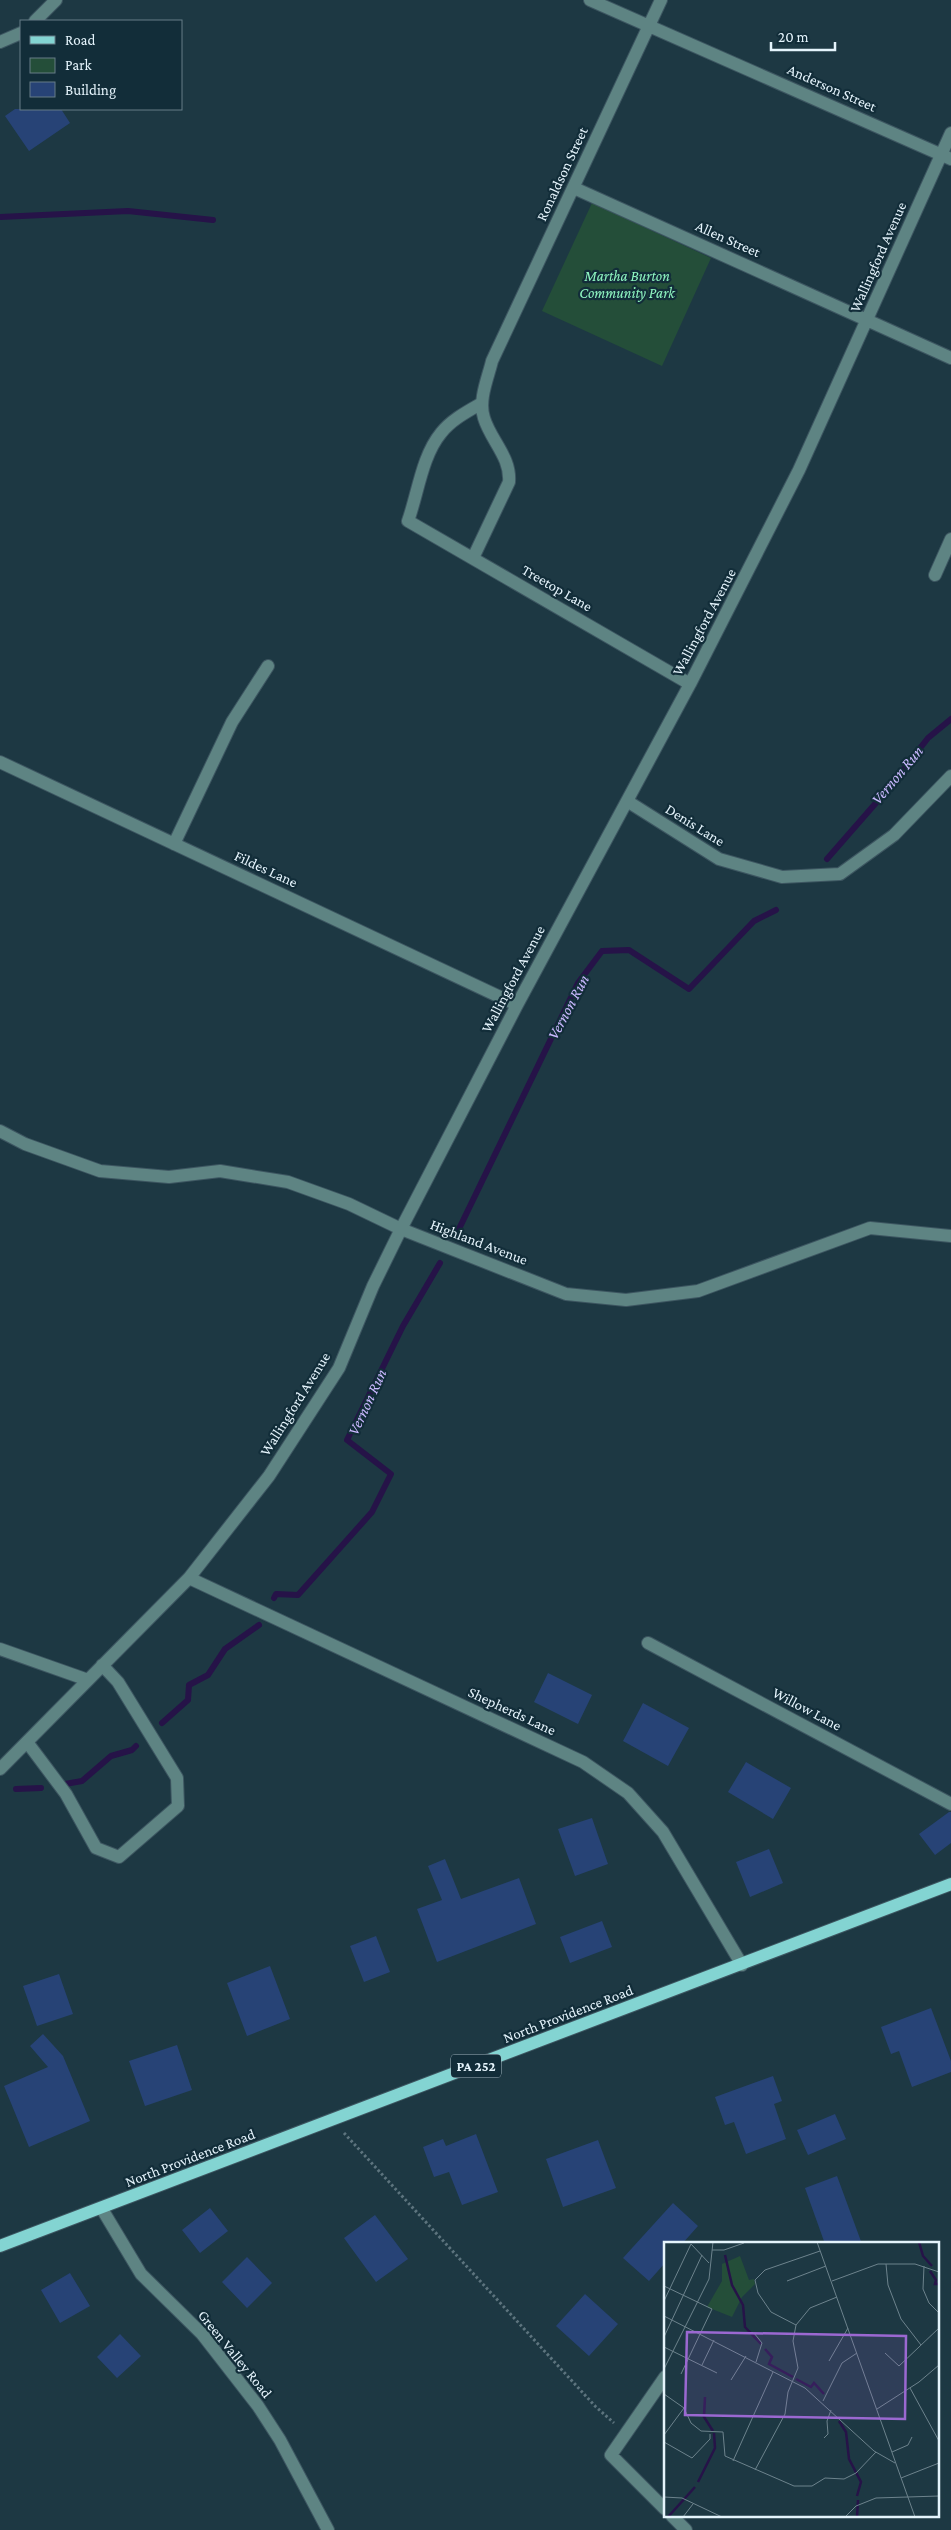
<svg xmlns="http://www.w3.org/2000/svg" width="951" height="2530" font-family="'Crimson Pro',serif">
  <rect width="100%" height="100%" fill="#1d3843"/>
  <path fill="#244e39" d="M592,203L711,258L662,366L542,311Z"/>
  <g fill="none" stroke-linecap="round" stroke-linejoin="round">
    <path stroke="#261348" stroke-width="6" d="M0,217L128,211L213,220
      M827,859L889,788L928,738L951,719
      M457,1233L578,983L602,951L629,950L689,989L754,921L776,910
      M274,1598L276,1594L298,1595L372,1512L391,1474L347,1440L403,1326L440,1263
      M162,1723L188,1700L189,1685L208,1675L225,1649L259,1625
      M65,1784L82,1781L111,1756L132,1750L136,1746
      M16,1789L41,1788"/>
  </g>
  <path fill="#274376" d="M15,109H61L70,123L29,151L5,116Z
    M548,1673L592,1695L578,1724L534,1702Z
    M643,1703L689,1728L668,1766L623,1741Z
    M746,1762L791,1788L773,1819L728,1792Z
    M949,1812H951V1843L935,1855L919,1834Z
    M592,1818L608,1864L575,1876L558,1829Z
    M769,1849L783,1883L750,1897L736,1862Z
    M445,1859L461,1899L519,1878L536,1924L437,1962L417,1909L442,1900L428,1866Z
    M602,1921L612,1947L570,1963L560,1937Z
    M376,1936L390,1972L364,1982L350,1946Z
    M270,1966L290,2019L247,2036L227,1983Z
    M59,1974L73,2014L37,2026L23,1986Z
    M931,2008L951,2061V2072L912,2087L899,2051L891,2054L881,2027Z
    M43,2034L63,2056L90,2121L29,2147L4,2086L48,2067L30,2046Z
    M177,2045L192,2090L145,2106L129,2061Z
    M773,2076L782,2101L774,2104L786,2139L746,2154L734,2122L725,2125L715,2097Z
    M835,2114L846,2139L808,2155L797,2130Z
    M476,2134L498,2192L462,2205L449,2172L434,2177L423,2147L443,2139L446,2146Z
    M598,2140L616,2188L563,2207L546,2159Z
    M837,2176L862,2244H825L805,2188Z
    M673,2203L698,2226L682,2244H665V2263L649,2281L623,2258Z
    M210,2208L228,2231L200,2253L182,2230Z
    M375,2215L408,2259L376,2282L344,2238Z
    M247,2257L272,2283L247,2308L222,2282Z
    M70,2273L90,2306L60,2323L41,2290Z
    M585,2294L618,2324L589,2356L556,2326Z
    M120,2334L141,2356L117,2378L97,2357Z"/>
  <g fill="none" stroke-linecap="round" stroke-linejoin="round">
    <defs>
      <path id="minor" d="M590,0L951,159
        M35,21L56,0
        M0,42L21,33
        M574,188L951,358
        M482,403C468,411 451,420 441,433C422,456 418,493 408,521L690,684
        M473,558L509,482C511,457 491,441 484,418C478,400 488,378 492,361L661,0
        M935,575L951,539
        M0,762L517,1005
        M627,801L719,859L782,877L840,874L894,835L951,776
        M174,844L232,722L268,666
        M0,1131L25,1144L100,1171L169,1177L220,1171L288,1182L349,1204L401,1229L566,1294L626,1300L698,1291L870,1228L951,1236
        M189,1578L583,1762L628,1793L663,1832L742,1965
        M648,1643L951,1804
        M0,1649L88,1680
        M27,1742L66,1794L96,1848L119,1857L178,1806L177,1778L118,1682L102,1665
        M0,1769L189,1578L269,1476L339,1368L373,1286L401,1229L517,1005L690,684L799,470L951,133
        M102,2209L141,2274L202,2334L258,2406L280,2440L328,2530
        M665,2377L611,2455L665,2509
        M672,2516L686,2530"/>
      <path id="major" d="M0,2246L951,1884"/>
    </defs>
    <use href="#minor" stroke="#3d5661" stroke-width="14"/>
    <use href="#major" stroke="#3d5661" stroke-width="14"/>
    <path stroke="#5d747e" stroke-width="3" stroke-dasharray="2.5 2.5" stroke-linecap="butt" d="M344,2133L595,2406L614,2423"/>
    <use href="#minor" stroke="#5e8483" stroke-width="12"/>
    <use href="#major" stroke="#83d4d2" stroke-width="12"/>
  </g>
  <g text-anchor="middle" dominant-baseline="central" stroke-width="4.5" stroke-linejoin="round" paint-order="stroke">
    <rect fill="#122d39" stroke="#a6b8c2" stroke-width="1" x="451" y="2054.5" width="50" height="23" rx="4"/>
    <g font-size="14" font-weight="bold" fill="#e5f4fc">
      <text x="476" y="2066">PA 252</text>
    </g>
    <g font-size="15" fill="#e5f4fc" stroke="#122d39">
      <text transform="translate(832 88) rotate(24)">Anderson Street</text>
      <text transform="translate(562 174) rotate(-65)">Ronaldson Street</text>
      <text transform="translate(728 239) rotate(24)">Allen Street</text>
      <text transform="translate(878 257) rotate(-66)">Wallingford Avenue</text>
      <text transform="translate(557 588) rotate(30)">Treetop Lane</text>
      <text transform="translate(704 622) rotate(-62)">Wallingford Avenue</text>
      <text transform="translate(695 825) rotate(32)">Denis Lane</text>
      <text transform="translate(266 869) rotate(25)">Fildes Lane</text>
      <text transform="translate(513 979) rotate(-62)">Wallingford Avenue</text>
      <text transform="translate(479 1242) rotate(21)">Highland Avenue</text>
      <text transform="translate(295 1404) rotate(-58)">Wallingford Avenue</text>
      <text transform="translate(807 1709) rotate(28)">Willow Lane</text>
      <text transform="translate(512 1711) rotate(25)">Shepherds Lane</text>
      <text transform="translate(568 2014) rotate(-21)">North Providence Road</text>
      <text transform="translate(190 2158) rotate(-21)">North Providence Road</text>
      <text transform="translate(235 2354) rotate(51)">Green Valley Road</text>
    </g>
    <g font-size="15" font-style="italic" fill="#8ff6c1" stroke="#122d39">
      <text x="627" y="276">Martha Burton<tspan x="627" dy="17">Community Park</tspan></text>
    </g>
    <g font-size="16" font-style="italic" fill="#cab9ff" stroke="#122d39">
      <text transform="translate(897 775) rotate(-50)">Vernon Run</text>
      <text transform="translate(568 1007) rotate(-62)">Vernon Run</text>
      <text transform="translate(367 1402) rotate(-65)">Vernon Run</text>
    </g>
  </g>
  <g transform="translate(664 2242)">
    <rect width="275" height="275" fill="#1d3843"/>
    <path d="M76,14L85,38L90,37L91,42L78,55L68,75L43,65L58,39V22Z" fill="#244e39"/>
    <path fill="none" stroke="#261348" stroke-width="2.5" d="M255,0L259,14L268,24M61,13L68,43L79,63L81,85L97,102M266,29L272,38L271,42H275M101,107L108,115L105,122L129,135M132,137L147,145L150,141L160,152M41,155L40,175L49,189M175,179L182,190L185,217L197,240L193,254M34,240L51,206L50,191M4,275L31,245M193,275L194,258"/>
    <path fill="none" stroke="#6d838d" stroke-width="1" d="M153,0L251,275M27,2L45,21M48,8H60L80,1M222,22L224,43L237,77L257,103M260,24L259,47L265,61L275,71M123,39L162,24M168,39L214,22H251L275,30M0,44L48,67L17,132M0,59L27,2M0,74L141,146L210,209L231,221M132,83L107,70L94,51L91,38L101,28L156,9M90,91L98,101L92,120M0,95L38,13M0,105L53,131M221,111L235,124L275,86M165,119L184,86M38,123L50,98M0,127L45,37L49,0M67,138L82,114M246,146L275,199M0,152L20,166L27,181L37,189L59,190L61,214L130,244H148L161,236L180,237L192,231L212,210M159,159L178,121L193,111M213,167L255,140L275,123M0,193L20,166M160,196L164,192L163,179L167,168M0,200L28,216L46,197V192M228,210L244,203L248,195M69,219L109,130M91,228L121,172L124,150L134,126L129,99L132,83L146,66L173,55M237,236L275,221M0,255L18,256L58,275M19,275L29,262M181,275L192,264L212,256L275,254"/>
    <path fill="#9b68d1" fill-opacity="0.15" stroke="#9b68d1" stroke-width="2.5" d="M23,90L242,94L241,177L21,173Z"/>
    <rect width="275" height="275" fill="none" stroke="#e5f4fc" stroke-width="2.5"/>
  </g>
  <rect x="20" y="20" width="162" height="90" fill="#122d39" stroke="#667d87"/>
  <rect x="30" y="36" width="25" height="8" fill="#83d4d2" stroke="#667d87"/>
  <text x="65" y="45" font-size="15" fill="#e5f4fc">Road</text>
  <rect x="30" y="58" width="25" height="15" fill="#244e39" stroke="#667d87"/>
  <text x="65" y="70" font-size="15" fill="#e5f4fc">Park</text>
  <rect x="30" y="82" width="25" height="15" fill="#274376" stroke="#667d87"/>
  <text x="65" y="95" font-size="15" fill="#e5f4fc">Building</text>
  <path d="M771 42v8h64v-8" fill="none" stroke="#e5f4fc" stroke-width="2.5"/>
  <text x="778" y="42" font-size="15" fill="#e5f4fc" stroke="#122d39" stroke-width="4" paint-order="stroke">20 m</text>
</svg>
